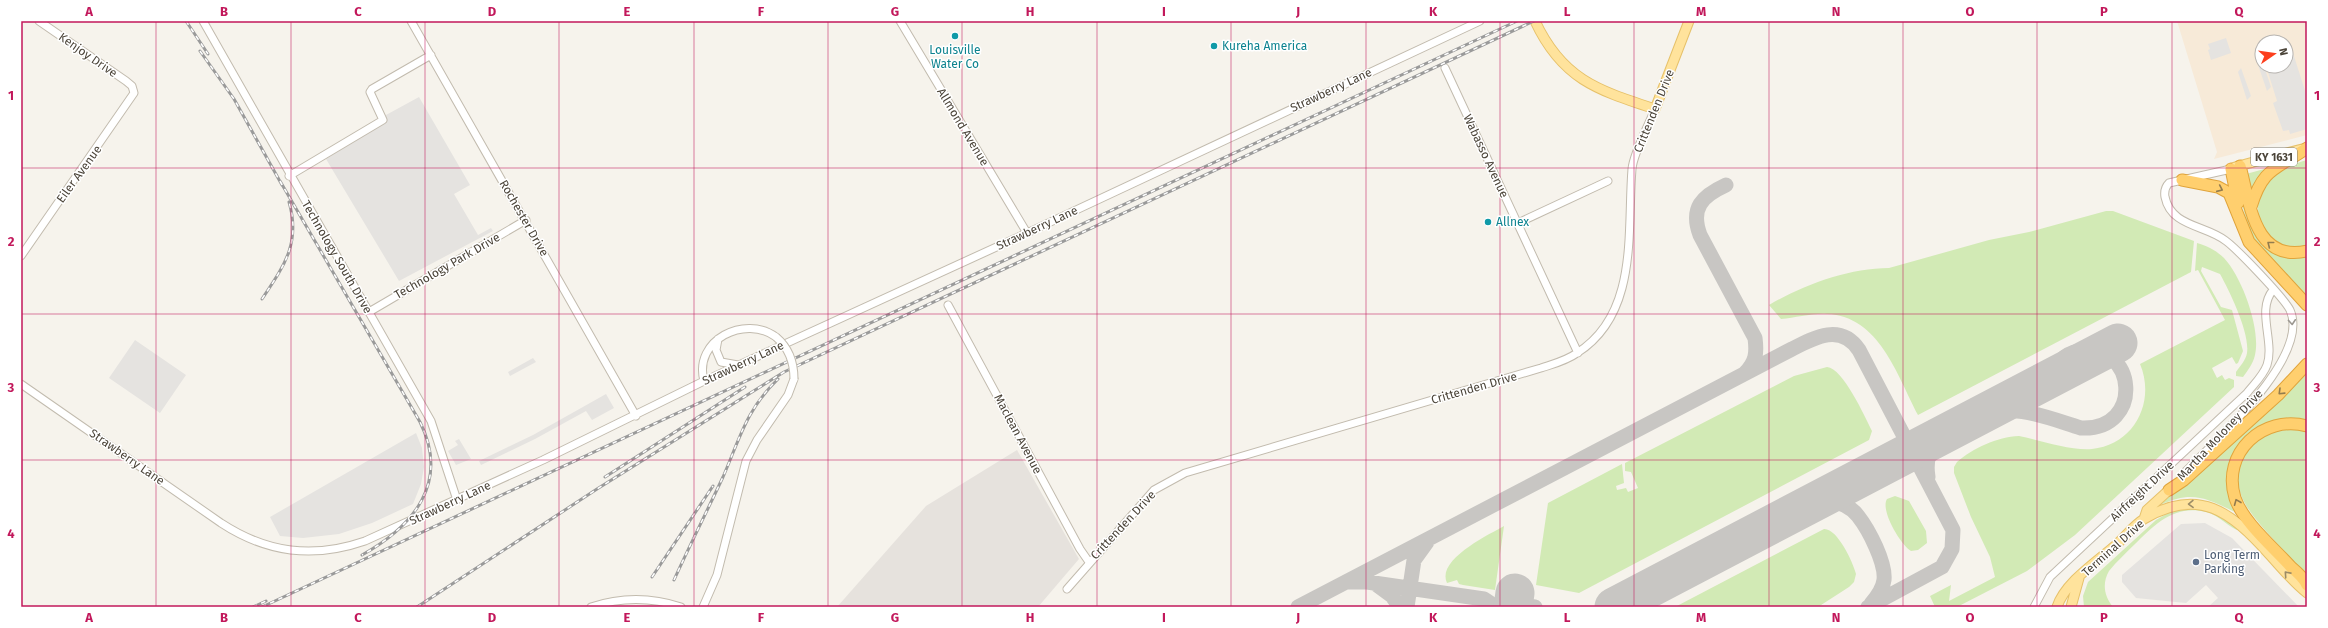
<svg xmlns="http://www.w3.org/2000/svg" width="2328" height="628" font-family="'Fira Sans',sans-serif">
  <rect width="100%" height="100%" fill="#f6f3ec"/>
  <path fill="#f7ead8" fill-rule="evenodd" d="M2177,21H2307V135L2214,159L2217,152ZM2262,42H2286V66H2262Z"/>
  <path fill="#e6e2dd" d="M1017,450L1079,559L1038,607H837L926,506Z"/>
  <path fill="#d2eab5" d="M2307,160V245C2268,258 2244,211 2267,181C2276,169 2293,164 2307,160Z
    M2268,168L2252,192L2246,174Z
    M2238,190L2269,248L2307,254V296L2265,252L2250,233Z
    M2106,211H2113L2194,241L2191,272L1918,415C1897,375 1879,316 1827,314C1812,313 1796,318 1781,319L1769,305C1803,285 1849,268 1889,268L1989,240L2029,232Z
    M2197,243C2207,246 2216,250 2224,258C2242,277 2261,329 2255,355C2253,364 2248,370 2243,377L2236,376V372C2240,366 2246,360 2247,353C2250,333 2230,292 2220,274L2202,267L2201,271L2221,307L2232,310L2243,351L2238,363L2236,364L2232,357L2212,368L2217,378L2222,375L2225,380L2229,378L2234,380V387L2075,535L2027,571L1957,607H1935L1930,596L1951,585L1949,601L1995,577L1990,557L1971,517L1954,473V467L1957,462C1973,448 1997,437 2019,436C2040,440 2071,451 2092,449C2134,445 2156,402 2140,364L2225,320L2198,270L2195,271Z
    M1827,367C1843,368 1865,417 1872,431L1869,440L1579,593L1536,585L1548,503L1622,464L1624,483L1616,486L1617,490L1626,488L1628,492L1638,488L1631,472L1625,471V463L1794,376Z
    M2307,369V420C2266,410 2224,441 2228,485C2228,495 2232,503 2235,512C2206,498 2192,490 2160,505Z
    M2290,428L2307,431V577C2295,564 2284,551 2272,538C2251,514 2226,489 2244,455C2254,438 2271,432 2290,428Z
    M1895,496L1909,501L1926,531L1927,543L1918,550L1911,551C1900,544 1880,510 1887,499Z
    M2195,508C2213,511 2227,520 2240,531C2229,528 2219,515 2206,512C2175,504 2155,524 2135,544C2126,553 2117,561 2109,571C2102,583 2104,596 2113,607H2084L2083,596L2088,582L2156,520L2170,512Z
    M1504,526L1495,590L1463,585L1459,584L1457,580L1447,583C1436,560 1488,535 1504,526Z
    M1824,529C1837,528 1853,562 1856,574L1854,582L1849,587L1818,607H1675Z"/>
  <path fill="#e5e3e0" d="M2226,38L2231,53L2211,60L2208,50L2210,49L2208,44Z
    M2289,48L2293,53L2307,97V129L2290,134L2289,130L2283,131L2273,103L2277,101L2266,66H2286V49Z
    M2260,54L2262,66H2264L2271,87L2267,91L2256,59Z
    M2241,68L2251,96L2247,100L2238,72Z
    M419,97L470,185L454,194L478,235L491,228L493,231L399,281L326,159L385,122L386,115Z
    M135,340L186,375L160,413L109,378Z
    M533,358L536,362L510,376L508,372Z
    M606,394L614,408L592,420L586,411L535,439L481,465L479,461L533,435Z
    M416,433L422,448L424,467L421,484L413,504L372,523L339,534L303,538L280,536L270,517Z
    M459,439L471,459L456,465L448,451L458,445L455,441Z
    M2205,523L2232,538L2299,607H2208L2218,598L2206,585L2186,603L2136,598L2122,582V575L2181,524Z"/>
  <g fill="none" stroke-linecap="round" stroke-linejoin="round">
    <path stroke="#c8c6c3" stroke-width="15" d="M1726,185C1702,196 1690,208 1700,235L1755,338C1757,353 1756,362 1745,373
      M1979,416C2013,402 2048,418 2081,428C2145,431 2137,341 2079,351C2063,354 2055,365 2049,379
      M1928,477C1925,459 1930,446 1944,434
      M1762,529C1780,520 1809,500 1829,501C1840,502 1851,507 1858,516C1869,530 1886,563 1884,580C1883,589 1877,597 1871,604
      M1349,582H1367L1484,599L1496,607
      M1377,585L1392,596L1400,607
      M1513,604L1535,607
      M1298,607L1792,349C1815,337 1841,323 1859,350L1953,530L1952,549L1942,567L1868,607
      M1407,607L1414,560L1427,542"/>
    <path stroke="#c8c6c3" stroke-width="39" d="M1513,607L1515,593
      M1614,607L2118,343"/>
    <defs>
      <path id="minor" d="M203,21L431,421L457,500
        M411,21L636,416
        M900,21L1027,233
        M1445,68L1578,353
        M289,176L383,120L370,92L372,89L431,55
        M1518,223L1608,181
        M21,256L134,93L132,86L126,81L39,21
        M948,305L1080,549L1089,562
        M369,312L526,220
        M718,339L716,350L721,362L738,365
        M704,381C693,340 745,314 776,337
        M21,384L221,523C267,553 313,559 365,541L543,460L704,381L1027,233L1480,21
        M2186,471C2215,441 2311,357 2290,310C2284,298 2238,250 2226,241C2206,225 2171,227 2165,197C2164,191 2165,187 2169,183L2231,169
        M1067,589L1154,490L1185,473L1541,368C1553,364 1566,361 1577,353C1639,314 1627,231 1632,169C1633,154 1649,124 1655,109
        M591,607C621,597 651,597 681,607
        M703,607L717,575L746,461L757,440L788,395L794,379
        M2034,607L2050,577L2247,393C2254,384 2263,376 2267,365C2275,342 2256,310 2273,290"/>
      <path id="major" d="M1535,21C1562,79 1597,90 1655,109L1689,21
        M2235,167L2302,149
        M2144,519L2147,510L2169,490
        M2057,607C2065,582 2098,561 2117,544C2126,536 2134,525 2144,519C2199,486 2231,512 2269,554C2281,567 2293,582 2307,593
        M2071,607L2079,578"/>
      <path id="highway" d="M2240,166C2250,203 2254,263 2307,251
        M2231,169L2238,203
        M2182,180L2218,187L2229,193L2249,242L2307,305
        M2251,207C2263,167 2276,170 2307,148
        M2307,426C2263,414 2221,453 2235,498C2243,522 2274,548 2291,567C2297,572 2304,578 2307,585
        M2169,490L2184,480L2278,395L2307,364"/>
    </defs>
    <use href="#minor" stroke="#c2bbae" stroke-width="9"/>
    <use href="#major" stroke="#e6c16a" stroke-width="11"/>
    <use href="#highway" stroke="#e0a43c" stroke-width="13"/>
    <use href="#minor" stroke="#fff" stroke-width="7"/>
    <use href="#major" stroke="#ffe39c" stroke-width="9"/>
    <use href="#highway" stroke="#ffcf6e" stroke-width="11"/>
    <defs>
      <path id="rail" d="M186,21L208,54
        M200,51L234,99L282,185
        M280,181L420,422C450,482 414,526 362,555
        M262,299C284,266 301,243 289,202
        M605,477L745,387
        M652,577L713,486
        M674,580C690,545 707,511 723,477C740,438 746,410 778,379
        M253,607L266,601
        M262,607L1517,21
        M417,607L597,489L784,372L1534,21"/>
    </defs>
    <use href="#rail" stroke="#9a9a9a" stroke-width="3"/>
    <use href="#rail" stroke="#fff" stroke-width="1.5" stroke-dasharray="4.5" stroke-linecap="butt"/>
    <defs>
      <path id="minor-bridge" d="M776,337C789,348 794,362 794,379"/>
    </defs>
    <use href="#minor-bridge" stroke="#c2bbae" stroke-width="9" stroke-linecap="butt"/>
    <use href="#minor-bridge" stroke="#fff" stroke-width="7"/>
  </g>
  <defs><path id="oneway-chevron" d="M-2-3.5L2.5 0L-2 3.5" fill="none" stroke-width="1.6" stroke-linecap="round" stroke-linejoin="round"/></defs>
  <g stroke="#937c4e">
    <use href="#oneway-chevron" transform="translate(2220 189) rotate(24)"/>
    <use href="#oneway-chevron" transform="translate(2270 244) rotate(-142)"/>
    <use href="#oneway-chevron" transform="translate(2281 392) rotate(136)"/>
    <use href="#oneway-chevron" transform="translate(2237 502) rotate(-112)"/>
  </g>
  <use stroke="#9c9892" href="#oneway-chevron" transform="translate(2292 322) rotate(86)"/>
  <g stroke="#9c8c66">
    <use href="#oneway-chevron" transform="translate(2191 504) rotate(179)"/>
    <use href="#oneway-chevron" transform="translate(2287 574) rotate(-132)"/>
  </g>
  <path fill="none" stroke="#c2185b" stroke-width="1" stroke-opacity="0.55" d="M156,21V607M291,21V607M425,21V607M559,21V607M694,21V607M828,21V607M962,21V607M1097,21V607M1231,21V607M1366,21V607M1500,21V607M1634,21V607M1769,21V607M1903,21V607M2037,21V607M2172,21V607M21,168H2307M21,314H2307M21,460H2307"/>
  <g fill="#0f9aa8" stroke="#fff" stroke-width="1.5">
    <circle cx="955" cy="36" r="4"/>
    <circle cx="1214" cy="46" r="4"/>
    <circle cx="1488" cy="222" r="4"/>
  </g>
  <circle fill="#5c6f8a" stroke="#fff" stroke-width="1.5" cx="2196" cy="562" r="4"/>
  <g text-anchor="middle" dominant-baseline="central" stroke-width="3" stroke-linejoin="round" paint-order="stroke">
    <rect fill="#fff" stroke="#817c74" stroke-width="1" x="2251" y="148" width="46" height="18" rx="3"/>
    <g font-size="11" font-weight="bold" fill="#4b4439">
      <text x="2274" y="157">KY 1631</text>
    </g>
    <g font-size="12" fill="#0d838f" stroke="#fff" text-anchor="start">
      <text x="1222" y="46">Kureha America</text>
      <text x="955" y="50" text-anchor="middle">Louisville<tspan x="955" dy="14">Water Co</tspan></text>
      <text x="1496" y="222">Allnex</text>
    </g>
    <g font-size="12" fill="#4b4439" stroke="#fff">
      <text transform="translate(88 55) rotate(35)">Kenjoy Drive</text>
      <text transform="translate(1331 90) rotate(-25)">Strawberry Lane</text>
      <text transform="translate(1654 111) rotate(-68)">Crittenden Drive</text>
      <text transform="translate(963 127) rotate(59)">Allmond Avenue</text>
      <text transform="translate(1486 156) rotate(65)">Wabasso Avenue</text>
      <text transform="translate(79 174) rotate(-54)">Eiler Avenue</text>
      <text transform="translate(524 218) rotate(60)">Rochester Drive</text>
      <text transform="translate(1037 228) rotate(-25)">Strawberry Lane</text>
      <text transform="translate(337 257) rotate(60)">Technology South Drive</text>
      <text transform="translate(447 266) rotate(-30)">Technology Park Drive</text>
      <text transform="translate(743 363) rotate(-25)">Strawberry Lane</text>
      <text transform="translate(1474 388) rotate(-16)">Crittenden Drive</text>
      <text transform="translate(1018 434) rotate(62)">Maclean Avenue</text>
      <text transform="translate(2220 435) rotate(-47)">Martha Moloney Drive</text>
      <text transform="translate(127 457) rotate(35)">Strawberry Lane</text>
      <text transform="translate(2142 491) rotate(-43)">Airfreight Drive</text>
      <text transform="translate(450 503) rotate(-25)">Strawberry Lane</text>
      <text transform="translate(1123 525) rotate(-47)">Crittenden Drive</text>
      <text transform="translate(2113 548) rotate(-42)">Terminal Drive</text>
    </g>
    <g font-size="12" fill="#4e5e75" stroke="#fff" text-anchor="start">
      <text x="2204" y="555">Long Term<tspan x="2204" dy="14">Parking</tspan></text>
    </g>
  </g>
  <rect width="2328" height="628" fill="none" stroke="#ffffff" stroke-width="44"/>
  <g transform="translate(2274 54) rotate(77)"><circle r="19" fill="#ffffff" stroke="#b7b4b0"/>
  <path d="M0-3L7 15L0 10L-7 15Z" fill="#fc3f1d"/>
  <text y="-6" font-size="11" font-weight="bold" text-anchor="middle" fill="#4b4439">N</text>
  </g>
  <rect x="22" y="22" width="2284" height="584" fill="none" stroke="#c2185b" stroke-width="1.5"/>
  <g font-size="13" text-anchor="middle" font-weight="bold" fill="#c2185b">
    <text x="89" y="16">A</text>
    <text x="224" y="16">B</text>
    <text x="358" y="16">C</text>
    <text x="492" y="16">D</text>
    <text x="627" y="16">E</text>
    <text x="761" y="16">F</text>
    <text x="895" y="16">G</text>
    <text x="1030" y="16">H</text>
    <text x="1164" y="16">I</text>
    <text x="1298" y="16">J</text>
    <text x="1433" y="16">K</text>
    <text x="1567" y="16">L</text>
    <text x="1701" y="16">M</text>
    <text x="1836" y="16">N</text>
    <text x="1970" y="16">O</text>
    <text x="2104" y="16">P</text>
    <text x="2239" y="16">Q</text>
    <text x="11" y="100">1</text>
    <text x="2317" y="100">1</text>
    <text x="11" y="246">2</text>
    <text x="2317" y="246">2</text>
    <text x="11" y="392">3</text>
    <text x="2317" y="392">3</text>
    <text x="11" y="538">4</text>
    <text x="2317" y="538">4</text>
    <text x="89" y="622">A</text>
    <text x="224" y="622">B</text>
    <text x="358" y="622">C</text>
    <text x="492" y="622">D</text>
    <text x="627" y="622">E</text>
    <text x="761" y="622">F</text>
    <text x="895" y="622">G</text>
    <text x="1030" y="622">H</text>
    <text x="1164" y="622">I</text>
    <text x="1298" y="622">J</text>
    <text x="1433" y="622">K</text>
    <text x="1567" y="622">L</text>
    <text x="1701" y="622">M</text>
    <text x="1836" y="622">N</text>
    <text x="1970" y="622">O</text>
    <text x="2104" y="622">P</text>
    <text x="2239" y="622">Q</text>
  </g>
</svg>
